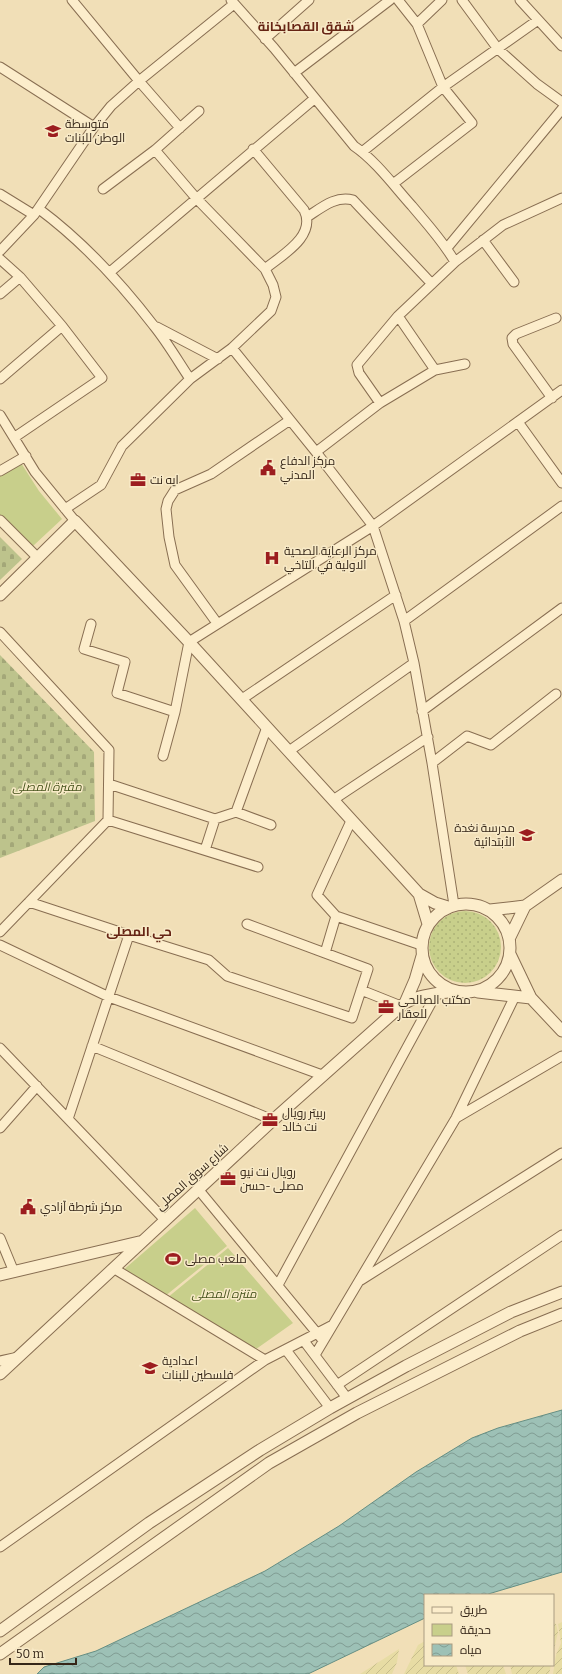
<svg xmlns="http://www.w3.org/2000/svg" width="562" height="1674" font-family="Bitter,Cairo,serif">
  <defs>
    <pattern id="farmland-furrows" width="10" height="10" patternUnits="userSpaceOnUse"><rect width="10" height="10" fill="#e7dca4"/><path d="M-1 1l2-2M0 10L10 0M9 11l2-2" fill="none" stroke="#c7bd8c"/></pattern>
    <pattern id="cemetery-stones" width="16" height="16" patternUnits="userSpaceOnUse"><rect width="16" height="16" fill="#bdc38c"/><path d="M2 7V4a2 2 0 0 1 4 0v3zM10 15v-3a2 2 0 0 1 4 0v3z" fill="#a3a778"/></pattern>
    <pattern id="garden-dots" width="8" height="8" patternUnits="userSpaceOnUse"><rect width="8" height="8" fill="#c8cf8b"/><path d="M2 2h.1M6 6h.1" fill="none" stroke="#acb277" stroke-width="1.8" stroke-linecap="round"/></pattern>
    <pattern id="water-waves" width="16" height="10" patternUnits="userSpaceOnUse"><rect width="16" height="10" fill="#9dc1b6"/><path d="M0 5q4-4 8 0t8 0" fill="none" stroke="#819d93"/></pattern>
  </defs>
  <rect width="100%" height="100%" fill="#f1dfb7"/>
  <path fill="url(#farmland-furrows)" d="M562,1622V1674H553L556,1655L561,1643L558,1624Z
    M553,1623L556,1624L558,1632L553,1654Z
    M425,1641V1665H456L459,1674H404L418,1645Z
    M399,1649L397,1662L392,1674H360Z
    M465,1665H503L506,1674H468Z
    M510,1665H551L549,1674H512Z"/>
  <path fill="url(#cemetery-stones)" d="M0,537L22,559L0,580Z
    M0,655L94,752L95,821L0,858Z"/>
  <path fill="#c8cf8b" d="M21,463L39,491L62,519L33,546L0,515V476Z
    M195,1208L227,1246L164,1297L121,1272Z
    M228,1248L293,1323L252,1352L167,1298Z"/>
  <path fill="url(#garden-dots)" d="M429 947a36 36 0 1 1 72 0a36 36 0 1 1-72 0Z"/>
  <path fill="url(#water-waves)" stroke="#658e83" d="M562,1410V1572L485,1595H425V1618L308,1674H37L44,1667L96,1651L265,1571L339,1526L416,1472L472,1438L498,1428Z"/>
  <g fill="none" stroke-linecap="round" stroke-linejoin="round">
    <defs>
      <path id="minor" d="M72,0L139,81L180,128
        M231,0L274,48L354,146C376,161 394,186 412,206C427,224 443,241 455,262
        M462,0L498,49L537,84L562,102
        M520,0L562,46
        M417,24L442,0
        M265,39L309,0
        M0,67L94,127
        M294,73L390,0
        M253,149L304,210C317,236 282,255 265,269
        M362,152L443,87L538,20
        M393,184L472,123L443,87L417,24L398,0
        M103,189L155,150L199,111
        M0,194L34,215
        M39,209C82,241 121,283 154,326C167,342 178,361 190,379
        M307,217C321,208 336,195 353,200L432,284
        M483,240L514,282
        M447,248L562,109
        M0,251L34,215L94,127L111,106L139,81L234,4
        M0,259L20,277
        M110,272L314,99
        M0,294L20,277L62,326L102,378L15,437
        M398,316L435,370
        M157,327L218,359
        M232,348L316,452L373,526L404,621L414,663L432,763L454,905
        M0,379L62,326
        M552,398L513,344L512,338L516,334L556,318
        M380,403L359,373L357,365L398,316L455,262L503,225L562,198
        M0,415L35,472L75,521
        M518,422L562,483
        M316,452L380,403L435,370L465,364
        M0,471L26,456
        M65,509L101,485L122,446L190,379L232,348L271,311L276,297L273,285L265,269L196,198L155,150
        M0,520L37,557
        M404,621L562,506
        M217,623L175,565L169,537L166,509L168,501L175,490L211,474L290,420
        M91,624L84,649L125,662L117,693L175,712
        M0,632L109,750L108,820L0,932
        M242,699L396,595
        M422,711L562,608
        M289,751L414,663
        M163,756L175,712L189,642L373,526L562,390
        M432,763L467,736L491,745L556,694
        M109,784L215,819L236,812L271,825
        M333,800L428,737
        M236,812L267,727
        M108,820L258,867
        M351,821L317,895L336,916L421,945
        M205,850L215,819
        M29,902L129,935L209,960L227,976L352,1018L368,969L247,924
        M0,945L109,997L322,1075
        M325,953L336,916
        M361,990L401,1006
        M92,1046L273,1120
        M0,1048L164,1219
        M456,1118L562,1056
        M68,1119L129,935
        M0,1128L37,1086
        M198,1189L321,1338
        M0,1238L14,1272
        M113,1268L265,1360
        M361,1280L562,1153
        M278,1285L436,994
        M304,1341L347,1398
        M286,1350L330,1408
        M315,1355L456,1118L515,996
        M0,1361L18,1357
        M337,1385L562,1235
        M0,1547L265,1360L331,1326"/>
      <path id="tertiary" d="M0,595L75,521L189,642L419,894L435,903L448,907
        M419,894L428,924
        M422 948a44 44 0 1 1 88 0a44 44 0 1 1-88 0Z
        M490,910L525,906
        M509,939L525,906L562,880
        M510,954L531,998L562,1031
        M478,992L531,998
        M405,1003L415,980L422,956
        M0,1275L139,1242
        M0,1374L273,1120L401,1006C414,995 436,994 453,991
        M0,1631L149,1523L260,1450L330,1408L406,1366L511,1312L562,1292
        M0,1654L269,1463L357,1413L520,1331L562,1314"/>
    </defs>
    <use href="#minor" stroke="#886e52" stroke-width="11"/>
    <use href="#tertiary" stroke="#886e52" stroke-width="13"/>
    <use href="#minor" stroke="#fcedcb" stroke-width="9"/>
    <use href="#tertiary" stroke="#fcedcb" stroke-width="11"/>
  </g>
  <defs>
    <symbol id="school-bare" viewBox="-9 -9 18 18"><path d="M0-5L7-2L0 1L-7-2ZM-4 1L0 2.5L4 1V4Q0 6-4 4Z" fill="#9c1d1f" stroke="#f8eac7" stroke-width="2.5" paint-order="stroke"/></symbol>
    <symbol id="civic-bare" viewBox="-9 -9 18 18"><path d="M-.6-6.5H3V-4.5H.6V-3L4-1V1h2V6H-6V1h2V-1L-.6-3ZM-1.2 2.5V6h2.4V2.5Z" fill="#9c1d1f" stroke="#f8eac7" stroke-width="2.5" paint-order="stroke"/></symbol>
    <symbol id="office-bare" viewBox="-9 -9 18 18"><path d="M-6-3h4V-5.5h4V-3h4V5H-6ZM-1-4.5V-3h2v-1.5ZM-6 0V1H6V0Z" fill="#9c1d1f" stroke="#f8eac7" stroke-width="2.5" paint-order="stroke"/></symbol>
    <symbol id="hospital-bare" viewBox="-9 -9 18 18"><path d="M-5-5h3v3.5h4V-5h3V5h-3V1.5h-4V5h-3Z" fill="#9c1d1f" stroke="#f8eac7" stroke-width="2.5" paint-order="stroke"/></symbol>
    <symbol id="stadium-bare" viewBox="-9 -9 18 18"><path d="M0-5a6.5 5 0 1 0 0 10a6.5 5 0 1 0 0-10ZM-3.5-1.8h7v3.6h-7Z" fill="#9c1d1f" stroke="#f8eac7" stroke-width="2.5" paint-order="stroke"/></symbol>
  </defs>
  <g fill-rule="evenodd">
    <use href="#school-bare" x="42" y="120" width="22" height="22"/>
    <use href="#civic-bare" x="257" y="457" width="22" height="22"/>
    <use href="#office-bare" x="127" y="469" width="22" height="22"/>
    <use href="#hospital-bare" x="261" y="547" width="22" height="22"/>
    <use href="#school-bare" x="516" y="824" width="22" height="22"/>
    <use href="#office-bare" x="375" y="996" width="22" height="22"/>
    <use href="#office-bare" x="259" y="1109" width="22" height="22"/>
    <use href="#office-bare" x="217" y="1168" width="22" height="22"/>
    <use href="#civic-bare" x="17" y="1196" width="22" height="22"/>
    <use href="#stadium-bare" x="162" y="1248" width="22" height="22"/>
    <use href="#school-bare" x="139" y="1357" width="22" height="22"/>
  </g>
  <g text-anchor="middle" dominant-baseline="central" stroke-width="3" stroke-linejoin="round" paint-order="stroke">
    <g font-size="12" fill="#352618" stroke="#f8eac7" text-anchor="start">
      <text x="65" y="124">متوسطة<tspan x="65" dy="14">الوطن للبنات</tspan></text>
      <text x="280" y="461">مركز الدفاع<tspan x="280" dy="14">المدني</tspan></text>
      <text x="150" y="480">ايه نت</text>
      <text x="284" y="551">مركز الرعاية الصحية<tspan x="284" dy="14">الاولية في التاخي</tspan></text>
      <text x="515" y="828" text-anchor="end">مدرسة نغدة<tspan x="515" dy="14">الأبتدائية</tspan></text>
      <text x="398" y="1000">مكتب الصالحي<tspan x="398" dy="14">للعقار</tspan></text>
      <text x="282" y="1113">ربيتر رويال<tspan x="282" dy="14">نت خالد</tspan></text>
      <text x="240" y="1172">رويال نت نيو<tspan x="240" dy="14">مصلى -حسن</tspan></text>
      <text x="40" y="1207">مركز شرطة آزادي</text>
      <text x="185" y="1259">ملعب مصلى</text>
      <text x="162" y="1361">اعدادية<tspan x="162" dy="14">فلسطين للبنات</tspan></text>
    </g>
    <g font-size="12" font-style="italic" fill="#47541d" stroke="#f8eac7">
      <text x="47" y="787">مقبرة المصلى</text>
      <text x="224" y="1294">متنزه المصلى</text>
    </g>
    <g font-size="12" fill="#352618" stroke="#f8eac7">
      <text transform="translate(192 1177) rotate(-42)">شارع سوق المصلى</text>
    </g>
    <g font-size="13" font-weight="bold" fill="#662414" stroke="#f8eac7">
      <text x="306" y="26">شقق القصابخانة</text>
      <text x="139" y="931">حي المصلى</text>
    </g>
  </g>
  <rect x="424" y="1594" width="130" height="72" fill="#f8eac7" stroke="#aa9c81"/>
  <rect x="432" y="1607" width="20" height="6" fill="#fcedcb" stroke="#aa9c81"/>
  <text x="460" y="1614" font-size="12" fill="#352618">طريق</text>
  <rect x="432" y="1624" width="20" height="12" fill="#c8cf8b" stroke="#aa9c81"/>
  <text x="460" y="1634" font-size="12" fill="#352618">حديقة</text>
  <rect x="432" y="1644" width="20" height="12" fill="url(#water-waves)" stroke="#aa9c81"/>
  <text x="460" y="1654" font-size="12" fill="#352618">مياه</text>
  <path d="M10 1658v6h66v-6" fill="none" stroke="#352618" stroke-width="2"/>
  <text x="16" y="1658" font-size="12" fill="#352618" stroke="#f8eac7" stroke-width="3" paint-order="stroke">50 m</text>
</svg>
